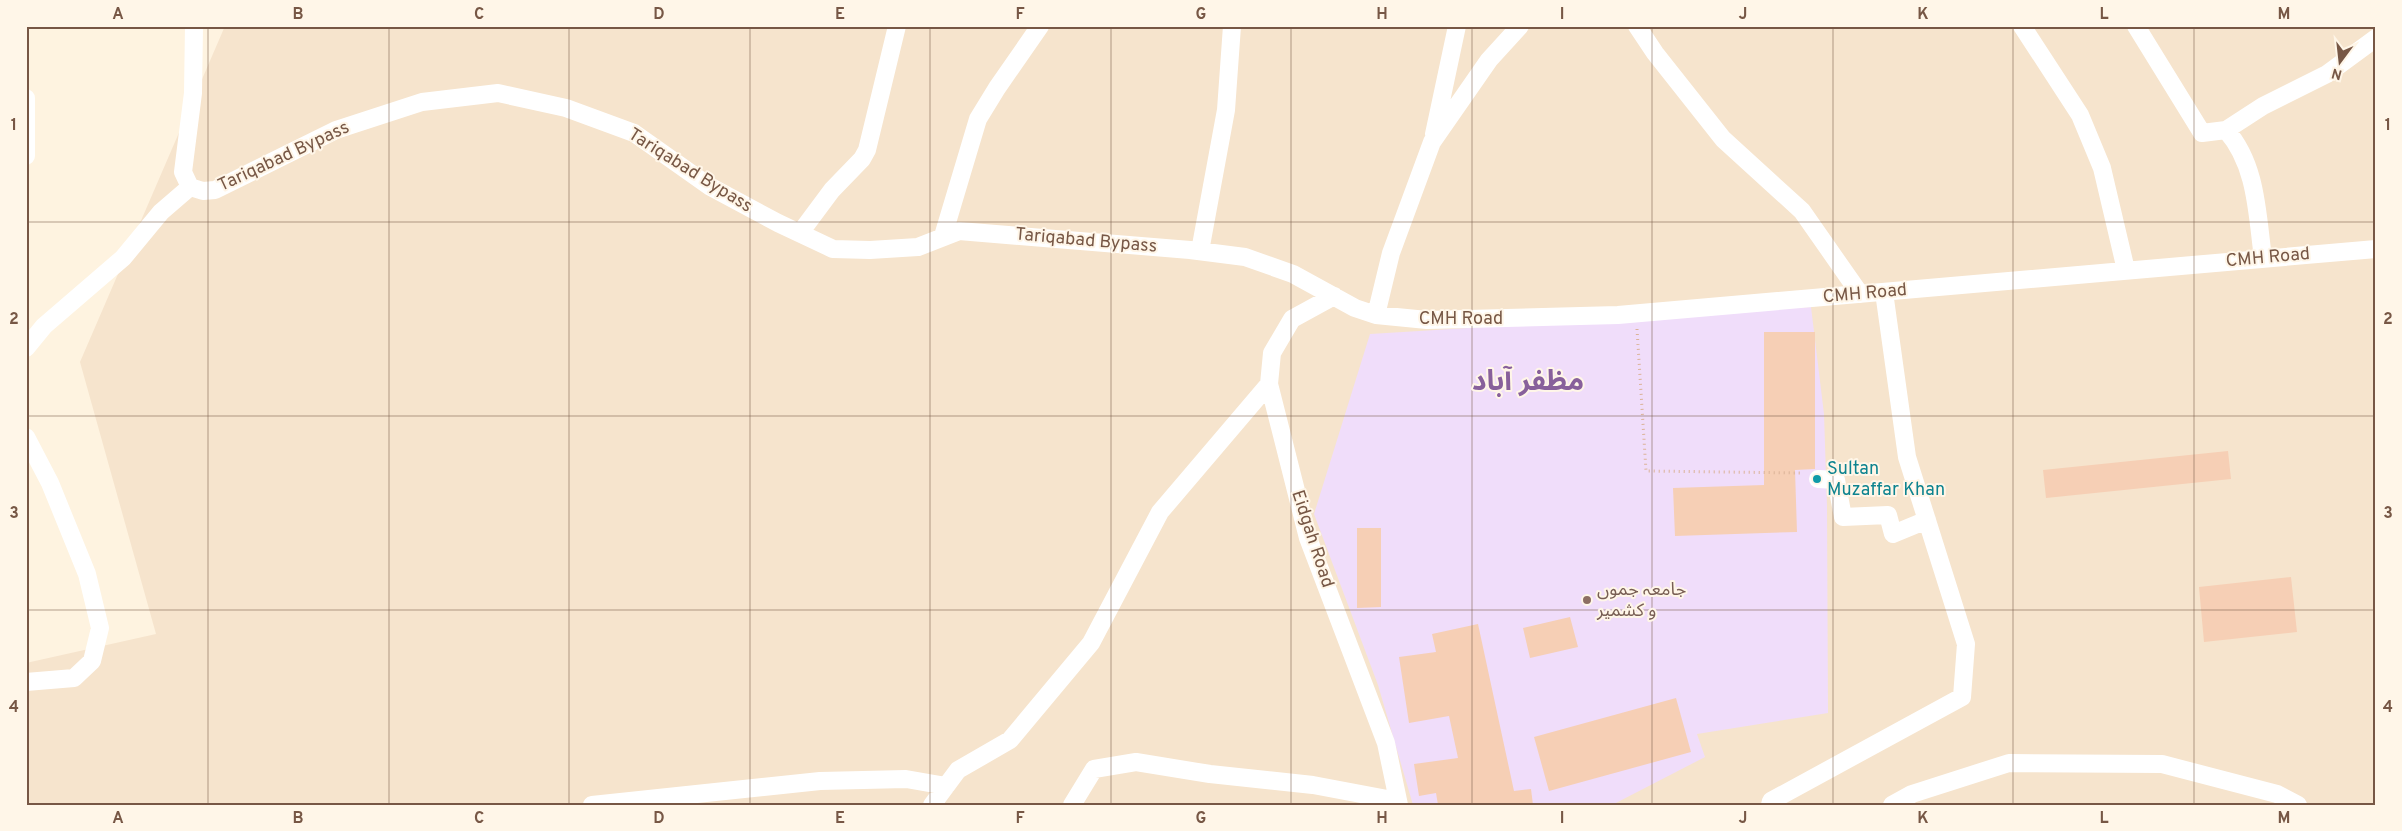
<svg xmlns="http://www.w3.org/2000/svg" width="2402" height="831" font-family="Overpass,'Noto Sans Arabic',sans-serif">
  <rect width="100%" height="100%" fill="#fef3e0"/>
  <path fill="#f6e4cd" d="M225,26H2376V805H26V663L156,634L80,362Z"/>
  <path fill="#f0ddfa" d="M1811,307L1824,414L1827,506L1828,713L1697,734L1705,757L1612,805H1413L1378,685L1314,514L1370,334Z"/>
  <path fill="#f6cfb5" d="M1764,332H1815V469L1795,470L1797,532L1675,536L1673,488L1764,485Z
    M2228,451L2231,479L2046,498L2043,470Z
    M1357,528H1381V607L1357,608Z
    M2291,577L2297,632L2204,642L2199,587Z
    M1570,617L1578,647L1530,658L1523,628Z
    M1478,624L1514,791L1531,789L1533,805H1438L1436,793L1419,796L1414,764L1458,758L1449,716L1409,723L1399,657L1436,652L1432,634Z
    M1676,698L1691,752L1549,791L1534,737Z"/>
  <g fill="none" stroke-linecap="round" stroke-linejoin="round">
    <path stroke="#dbb398" stroke-width="3" stroke-dasharray="1 4" stroke-linecap="butt" d="M1637,329L1646,471L1803,473"/>
    <path stroke="#fff" stroke-width="18" d="M194,26L193,93L183,172L190,187L203,191L215,190L336,130L422,102L498,93L566,108L634,133L709,186L778,223L833,249L870,250L918,247L959,231L1190,250L1245,257L1293,274L1355,308L1376,315L1427,320L1618,315L2376,249
      M1637,26L1655,53L1723,139L1802,211L1860,294
      M2022,26L2080,115L2102,168L2126,270
      M2136,26L2202,133L2226,130C2257,165 2257,214 2263,258
      M26,98V156
      M2226,130L2263,106L2327,74L2376,38
      M1434,134L1457,26
      M800,233L832,190L862,159L867,150L897,26
      M943,236L978,119L997,88L1040,26
      M1200,251L1226,110L1232,26
      M1334,296L1292,319L1272,353L1269,384L1308,538L1386,743L1399,805
      M1376,315L1391,253L1432,142L1489,60L1520,26
      M26,348L44,326L123,258L161,212L190,187
      M26,437L50,483L87,574L100,628L92,661L74,678L26,682
      M1818,479L1836,480L1843,517L1888,515L1893,534L1927,520
      M592,805L820,781L906,779L946,786
      M932,805L958,770L1010,740L1091,643L1160,512L1269,384
      M1072,805L1094,769L1136,762L1210,774L1313,785L1398,801
      M1770,805L1771,801L1962,697L1966,644L1907,457L1884,292
      M1892,805L1912,794L2009,763L2162,764L2277,794L2298,805"/>
  </g>
  <path fill="none" stroke="#775745" stroke-width="1" stroke-opacity="0.55" d="M208,26V805M389,26V805M569,26V805M750,26V805M930,26V805M1111,26V805M1291,26V805M1472,26V805M1652,26V805M1833,26V805M2013,26V805M2194,26V805M26,222H2376M26,416H2376M26,610H2376"/>
  <circle fill="#0f9aa8" stroke="#fff6e8" stroke-width="2" cx="1817" cy="479" r="5"/>
  <circle fill="#8d6e63" stroke="#fff6e8" stroke-width="2" cx="1587" cy="600" r="5"/>
  <g text-anchor="middle" dominant-baseline="central" stroke-width="4" stroke-linejoin="round" paint-order="stroke">
    <g font-size="18" fill="#775745" stroke="#fff6e8">
      <text transform="translate(284 157) rotate(-25)">Tariqabad Bypass</text>
      <text transform="translate(690 171) rotate(32)">Tariqabad Bypass</text>
      <text transform="translate(1086 241) rotate(5)">Tariqabad Bypass</text>
      <text transform="translate(2268 258) rotate(-5)">CMH Road</text>
      <text transform="translate(1865 294) rotate(-5)">CMH Road</text>
      <text x="1461" y="319">CMH Road</text>
      <text transform="translate(1312 539) rotate(72)">Eidgah Road</text>
    </g>
    <g font-size="18" fill="#0d838f" stroke="#fff6e8" text-anchor="start">
      <text x="1827" y="469">Sultan<tspan x="1827" dy="21">Muzaffar Khan</tspan></text>
    </g>
    <g font-size="18" fill="#785e54" stroke="#fff6e8" text-anchor="start">
      <text x="1597" y="590">جامعہ جموں<tspan x="1597" dy="21">و کشمیر</tspan></text>
    </g>
    <g font-size="28" font-weight="bold" fill="#88609b" stroke="#fff6e8">
      <text x="1528" y="383">مظفر آباد</text>
    </g>
  </g>
  <rect width="2402" height="831" fill="none" stroke="#fff6e8" stroke-width="55"/>
  <g transform="translate(2340 62) rotate(195)" stroke="#fff6e8" stroke-width="4" paint-order="stroke">
  <path d="M0-4L9 19L0 12L-9 19Z" fill="#775745"/>
  <text y="-8" font-size="14" font-weight="bold" text-anchor="middle" fill="#775745">N</text>
  </g>
  <rect x="28" y="28" width="2346" height="776" fill="none" stroke="#775745" stroke-width="2"/>
  <g font-size="16" text-anchor="middle" font-weight="bold" fill="#775745">
    <text x="118" y="19">A</text>
    <text x="298" y="19">B</text>
    <text x="479" y="19">C</text>
    <text x="659" y="19">D</text>
    <text x="840" y="19">E</text>
    <text x="1020" y="19">F</text>
    <text x="1201" y="19">G</text>
    <text x="1382" y="19">H</text>
    <text x="1562" y="19">I</text>
    <text x="1743" y="19">J</text>
    <text x="1923" y="19">K</text>
    <text x="2104" y="19">L</text>
    <text x="2284" y="19">M</text>
    <text x="14" y="130">1</text>
    <text x="2388" y="130">1</text>
    <text x="14" y="324">2</text>
    <text x="2388" y="324">2</text>
    <text x="14" y="518">3</text>
    <text x="2388" y="518">3</text>
    <text x="14" y="712">4</text>
    <text x="2388" y="712">4</text>
    <text x="118" y="823">A</text>
    <text x="298" y="823">B</text>
    <text x="479" y="823">C</text>
    <text x="659" y="823">D</text>
    <text x="840" y="823">E</text>
    <text x="1020" y="823">F</text>
    <text x="1201" y="823">G</text>
    <text x="1382" y="823">H</text>
    <text x="1562" y="823">I</text>
    <text x="1743" y="823">J</text>
    <text x="1923" y="823">K</text>
    <text x="2104" y="823">L</text>
    <text x="2284" y="823">M</text>
  </g>
</svg>
